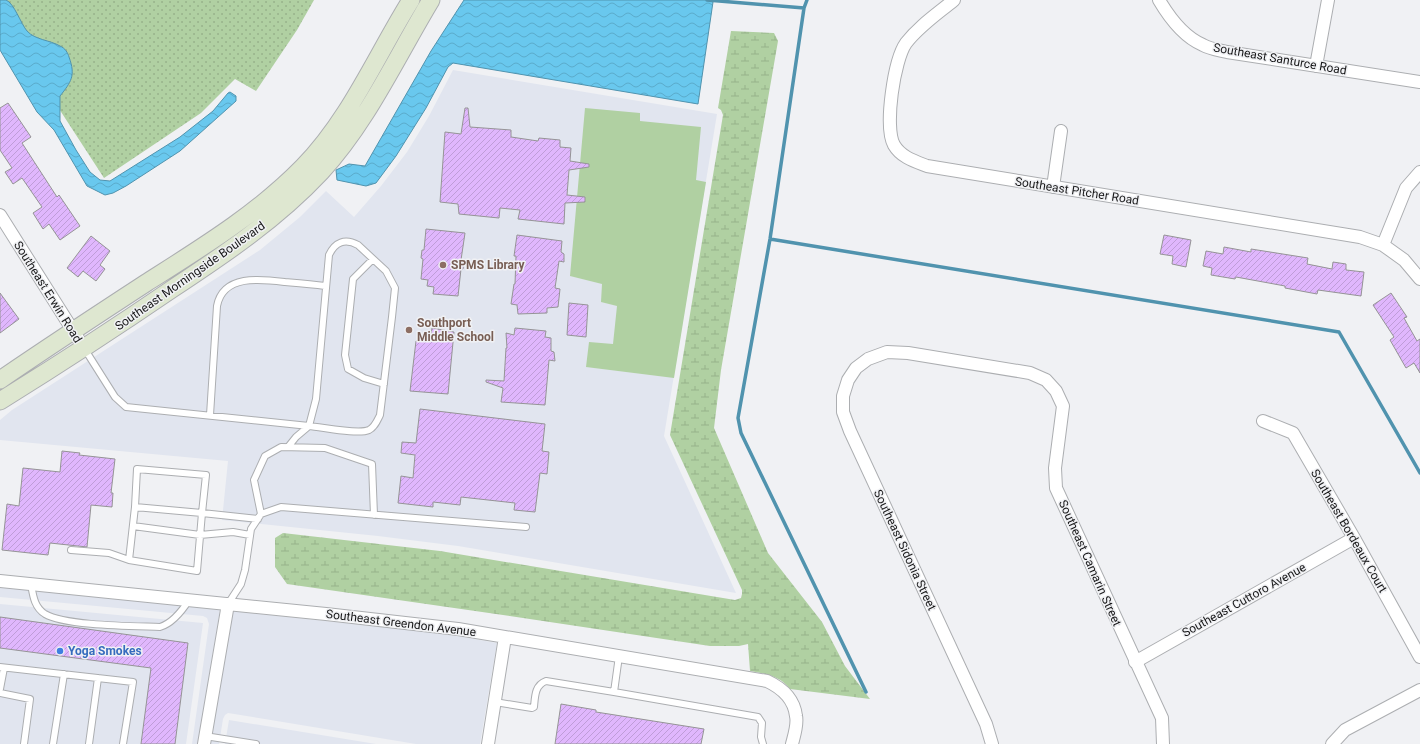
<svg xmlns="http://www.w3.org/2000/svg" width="1420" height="744" font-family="Roboto,sans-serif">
  <defs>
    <pattern id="grass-dots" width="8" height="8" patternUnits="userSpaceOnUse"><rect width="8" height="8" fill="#b0d0a2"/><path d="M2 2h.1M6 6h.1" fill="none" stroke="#97b28b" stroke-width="1.8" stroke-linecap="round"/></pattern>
    <pattern id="wetland-marsh" width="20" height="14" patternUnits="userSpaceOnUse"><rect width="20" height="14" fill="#b0d0a2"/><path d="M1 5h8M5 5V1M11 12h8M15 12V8" fill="none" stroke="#97b28b"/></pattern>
    <pattern id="water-waves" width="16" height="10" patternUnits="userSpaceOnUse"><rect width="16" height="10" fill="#69c8ee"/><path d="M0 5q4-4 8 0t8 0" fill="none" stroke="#5aabcb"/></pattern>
    <pattern id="building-hatch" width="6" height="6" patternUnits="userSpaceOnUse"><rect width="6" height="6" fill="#e0b7fd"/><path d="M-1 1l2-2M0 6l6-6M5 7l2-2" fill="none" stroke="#bf9dd8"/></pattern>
  </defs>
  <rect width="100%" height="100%" fill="#f0f1f4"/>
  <path fill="#e1e5ef" d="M453,70L717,114L664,436L736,593L458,546L378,536L222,520L228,461L0,440V420L12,410L260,250L300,217L326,191L354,217L381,186L407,152L429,116Z
    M0,587L220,610L198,744H192L209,624L207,618L203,616L0,597Z
    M0,604L203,623L186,744H0Z
    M232,611L401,629L457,636L497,643L480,744H416L228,713L225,715L223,719L219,744H210Z
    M229,720L376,744H225Z"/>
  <path fill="url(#grass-dots)" d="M0,0H314L297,30L256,91L235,79L201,113L104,178L0,18Z"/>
  <path fill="url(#wetland-marsh)" d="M731,31L774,33L778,41L721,370L714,428L768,553L822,622L845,666L870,699L790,689C780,676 766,674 750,671L748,644L739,646H710L496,614L287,584L275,567V538L283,533L440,551L735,600L741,598L742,594V590L670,435L723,115L721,110L718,108Z"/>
  <path fill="#b0d0a2" d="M585,108L640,113V121L701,127L696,180L706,182L674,378L586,367L589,342L613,344L617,306L601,302L602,284L570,276Z"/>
  <path fill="url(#water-waves)" stroke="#5093ae" d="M0,0C2,0 4,0 6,0C14,3 21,24 27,31C35,40 50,40 60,46C65,48 68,53 69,57C76,76 71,82 60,96V121L76,150L90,172L100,180L110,181L180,137L213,111L228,93L230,92L236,96V101L180,151L126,186L113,193L105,195L87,186L54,130L37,112L0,50Z
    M464,0H709L713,2L698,104L453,63L448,67L426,108L396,156L376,183L366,186L337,180L336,170L349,164L365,166L431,51Z"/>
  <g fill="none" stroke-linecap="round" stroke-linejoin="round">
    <path stroke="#5093ae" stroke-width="3.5" d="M707,0L804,8
      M807,0L804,8L770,239L738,418L741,433L866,692
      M770,239L1339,332L1420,473"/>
  </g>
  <path fill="url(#building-hatch)" stroke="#959496" d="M8,103L31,137L22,143L57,197L59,195L80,226L60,240L49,224L43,229L33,213L42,207L22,178L13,184L5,172L12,168L0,150V108Z
    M465,108H468L470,127L511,130V137L538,141L539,138L560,140V147L571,148L570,161L589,164V167L569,170L567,195L585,197V202L565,203L564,224L518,219L520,210L500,208L499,218L459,214L458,204L440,202L445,132L461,134Z
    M426,229L465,233L461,260L464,261L463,269H461L458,296L433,294L434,287L427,286L428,280L421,279L423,259L421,258L422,250H424Z
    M517,235L562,241L561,252L564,254V262L559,261L555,288L560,289L558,307L547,308V313L518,314L517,305L511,304L514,284H515L516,256H514Z
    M1164,235L1191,240L1186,267L1172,264L1173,256L1160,254Z
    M91,236L110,251L100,265L105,269L96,281L83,271L78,277L67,268Z
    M1224,247L1251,252V249L1308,258L1307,264L1332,269L1333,262L1346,264V270L1364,272L1361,296L1318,290L1317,294L1285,288V286L1236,277L1235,279L1211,275L1212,268L1203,266L1206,251L1223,254Z
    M0,293L19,319L0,333Z
    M1391,293L1407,317L1404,318L1417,341L1420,339V373L1414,363L1406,368L1390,340L1394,337L1373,305Z
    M569,303L588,305L586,337L567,335Z
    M432,328L454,332L448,394L410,391L416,341H423V335L431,334Z
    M515,328L546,331L545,337L551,338V351L554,352L555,361L549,360L545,405L501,402L503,388L486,382V380L504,381L506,348H507L506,333L514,335Z
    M420,409L545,424L542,451L549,452L547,474L540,473L535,512L514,510L515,503L461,497L460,505L433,502V507L398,503L401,476L413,478L415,455L401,453L402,442L416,443Z
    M62,451L80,453L79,455L115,459L111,493H113L112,507L91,505L87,547L50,543L48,555L2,550L7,504L19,506L23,468L60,472Z
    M0,617L188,643L175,744H141L151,668L0,648Z
    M561,704L596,710V712L704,729L701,744H555Z"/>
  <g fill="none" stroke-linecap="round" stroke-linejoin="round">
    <defs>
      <path id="lane" d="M373,259L353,279L345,355L348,369L364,378L384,384
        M84,348L115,397L126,407L309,426L316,399L329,255C335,242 345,238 358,245L386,271L395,288L392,317L380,415C377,421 375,427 369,430C358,435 322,427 309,426L296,437L288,447
        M210,415L217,306C223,274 261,279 285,282C298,283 312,284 325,286
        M135,507L129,560L197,571L202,513L135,507L137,469L206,475L202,513L258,519
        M261,514L254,480L265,456L281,447L325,448L372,464L374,515
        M133,526L200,535L233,532L250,535
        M71,550L109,553L129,560
        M31,584C33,595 34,607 45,614C65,626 134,626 160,627C173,623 182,611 189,600
        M228,604L241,584L245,570L251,529L261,514L281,507L526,527
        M619,656L614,692L758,717L762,723L761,737L763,744
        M0,667L133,682L123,744
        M0,689L4,668
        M0,693L30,699L24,744
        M495,702L532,708L534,707C535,696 535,685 546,681L614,692
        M205,736L256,744
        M53,744L64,674
        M89,744L98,678"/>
      <path id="street" d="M954,0C937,14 919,26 906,43C894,60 884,127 894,145C901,157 914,161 927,166L1360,237L1383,245L1404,260L1420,279
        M1159,0C1169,17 1184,37 1203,45C1210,49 1219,50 1227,52L1420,82
        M1316,66L1328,0
        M1053,187L1061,131
        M0,215L84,348
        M1383,245L1406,188L1420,172
        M1263,421L1293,433L1354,538L1420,657
        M0,581L326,614L458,629L767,681C782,688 794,698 796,716C798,724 794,736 792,744
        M1135,662L1354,538
        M204,744L228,604
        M488,744L505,637
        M992,744L986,724L850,431L843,412V396L848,380L856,368L868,359L887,352L908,353L1030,373L1046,380L1056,391L1063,406L1055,468L1056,488L1162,718L1163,744
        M1332,744L1345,730L1420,690"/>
      <path id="secondary" d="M0,380C48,347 97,315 146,283C201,248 257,214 303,167C350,119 376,56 411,0
        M0,401C58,365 115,328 172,289C225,254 277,219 321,172C367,122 396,58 431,0"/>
    </defs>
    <use href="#lane" stroke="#acaeb1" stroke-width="8"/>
    <use href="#street" stroke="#acaeb1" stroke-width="14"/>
    <use href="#secondary" stroke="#acaeb1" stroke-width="19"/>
    <use href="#lane" stroke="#fff" stroke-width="6"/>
    <use href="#street" stroke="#fff" stroke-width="12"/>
    <use href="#secondary" stroke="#dee7d0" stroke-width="17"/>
  </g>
  <g fill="#8d6e63" stroke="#f0f1f4" stroke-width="1.5">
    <circle cx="443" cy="265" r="4"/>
    <circle cx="409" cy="330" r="4"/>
  </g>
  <circle fill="#3f7fe0" stroke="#f0f1f4" stroke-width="1.5" cx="60" cy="651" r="4"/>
  <g text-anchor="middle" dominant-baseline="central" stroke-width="3" stroke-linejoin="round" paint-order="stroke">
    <g font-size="12" fill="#171718" stroke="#f0f1f4">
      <text transform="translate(1280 59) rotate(10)">Southeast Santurce Road</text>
      <text transform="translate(1077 191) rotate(9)">Southeast Pitcher Road</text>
      <text transform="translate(190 276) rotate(-35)">Southeast Morningside Boulevard</text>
      <text transform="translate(48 292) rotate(58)">Southeast Erwin Road</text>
      <text transform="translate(1349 531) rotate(60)">Southeast Bordeaux Court</text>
      <text transform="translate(905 550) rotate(65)">Southeast Sidonia Street</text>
      <text transform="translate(1090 563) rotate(66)">Southeast Camarin Street</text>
      <text transform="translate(1244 600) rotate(-29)">Southeast Cuttoro Avenue</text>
      <text transform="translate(401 623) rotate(7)">Southeast Greendon Avenue</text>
    </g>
    <g font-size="12" font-weight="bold" fill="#785e54" stroke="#f0f1f4" text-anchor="start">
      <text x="451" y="265">SPMS Library</text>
      <text x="417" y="323">Southport<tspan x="417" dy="14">Middle School</tspan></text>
    </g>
    <g font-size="12" font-weight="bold" fill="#366cbe" stroke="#f0f1f4" text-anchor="start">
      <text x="68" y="651">Yoga Smokes</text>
    </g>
  </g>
</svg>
